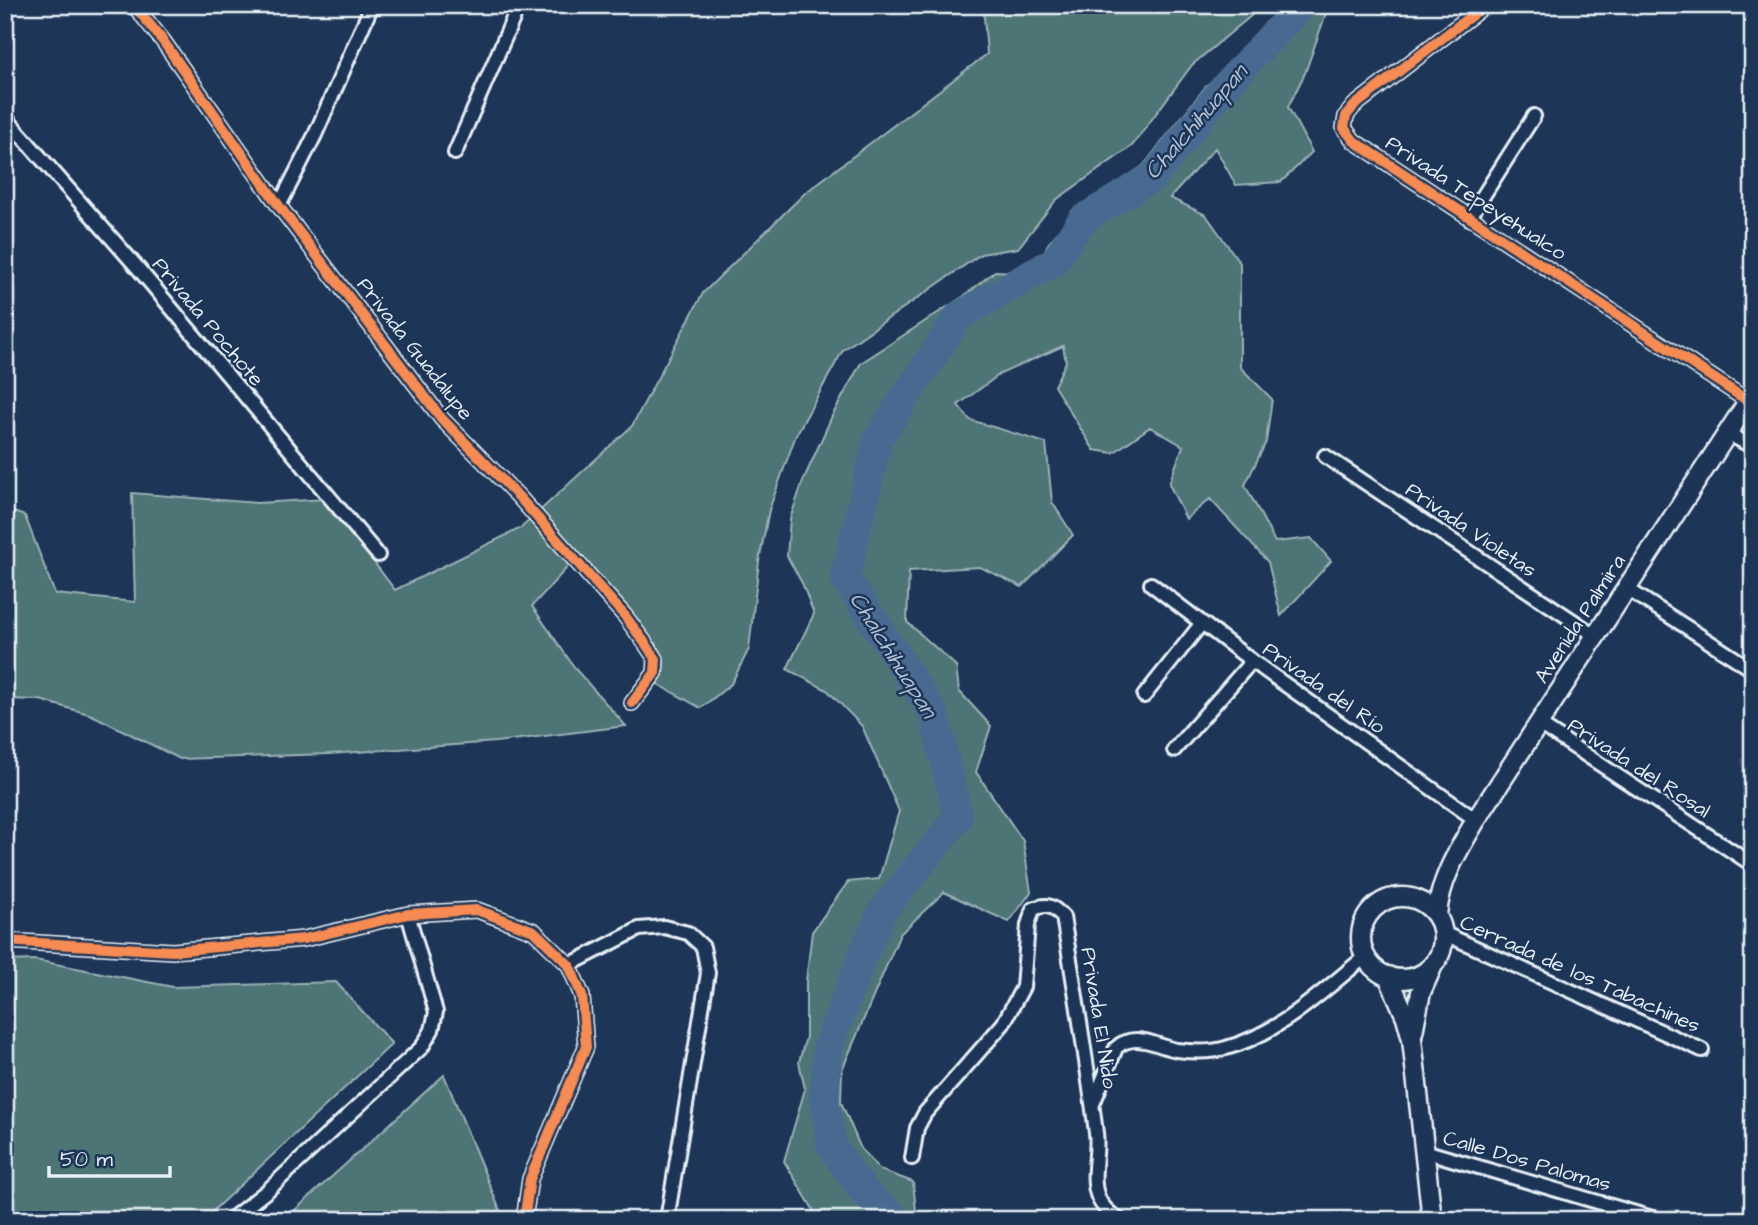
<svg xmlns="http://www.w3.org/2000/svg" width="1758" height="1225" font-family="'Architects Daughter',sans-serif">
  <rect width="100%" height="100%" fill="#1d3557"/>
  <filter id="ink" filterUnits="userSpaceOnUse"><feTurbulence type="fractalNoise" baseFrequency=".0143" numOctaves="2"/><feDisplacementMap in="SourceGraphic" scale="14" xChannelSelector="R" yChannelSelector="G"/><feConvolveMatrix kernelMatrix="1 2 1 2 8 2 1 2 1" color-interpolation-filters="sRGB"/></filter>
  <g filter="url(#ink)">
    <path fill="#4e7476" stroke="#9bb2b7" stroke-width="2" d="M983,5H1264L1192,65L1132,146L1056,200L1018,248L981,254L843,350L796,435L769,510L759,561L749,649L731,684L701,708L647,678L655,647L574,560L532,606L577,671L626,726L496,742L329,754L180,759L92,715L40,700L5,699V509L25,516L55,594L135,602L132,493L257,503L326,499L395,590L521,528L632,426L703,293L805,193L987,54Z
      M1298,5H1329L1305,73L1288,107L1312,152L1281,182L1236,185L1215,148L1170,198L1206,215L1240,263V367L1272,399L1266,442L1245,485L1275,542L1311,538L1331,561L1281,616L1268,562L1210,499L1186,519L1169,484L1183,446L1150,427L1113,453L1094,450L1054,386L1066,362L1063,346L1000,374L958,405L970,420L1046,443L1052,502L1073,535L1022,587L980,567L909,571L907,622L956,666L959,691L991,726L976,772L1023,841L1031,892L1009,922L944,892L900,934L842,1070L841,1102L861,1149L880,1170L913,1182L917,1220H812L813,1209L784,1161L805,1089L799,1062L806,1037V981L812,932L848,882L879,879L899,811L862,726L827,690L787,669L814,614L802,583L787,556L790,519L803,481L832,416L861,363L964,296L995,271L1018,272L1038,265L1048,244L1075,211L1143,166L1207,85L1260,44L1278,22Z
      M35,960L173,987L336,982L392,1044L203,1220H5V961Z
      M444,1075L504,1220H284Z"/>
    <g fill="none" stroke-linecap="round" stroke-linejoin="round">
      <path stroke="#4a6a90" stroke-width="30" d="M889,1220V1213L865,1193L832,1147L824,1099L828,1047L861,959L882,912L958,817L934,714L845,577L878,439L959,316L1055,261L1083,219L1153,177L1221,91L1301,5"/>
      <defs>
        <path id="minor" d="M134,5L163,41L279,206L442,419L518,496L625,616L645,643L656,659L655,673L632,703
          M1485,5L1354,106L1346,116L1344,128L1354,141L1748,401
          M5,117L137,267L378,555
          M455,153L519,5
          M279,206L315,135L372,5
          M1469,218L1534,116
          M1727,433L1753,447
          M1325,456L1596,636
          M1151,584L1252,661L1476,820
          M1626,588L1753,670
          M1144,696L1202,623
          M1539,724L1753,865
          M1174,750L1252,661
          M1443,933L1702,1050
          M5,941L173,951L304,939L408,914L477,910L534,931L569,965L582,996L586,1047L530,1179L524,1220
          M569,965L639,929L664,927L688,933L703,947L708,973L667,1220
          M1093,1104L1116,1048C1134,1031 1156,1046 1177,1050C1193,1052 1210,1053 1226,1048C1279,1034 1324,990 1366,956
          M1424,1151L1659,1220
          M912,1158L917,1128L925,1113L1003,1024L1023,987L1028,925L1033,909C1048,903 1053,906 1063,917C1075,989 1087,1061 1096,1133C1099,1154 1090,1178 1098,1197C1101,1206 1112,1216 1120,1220
          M230,1220L268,1190L422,1047L432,1030L436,1012L408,914"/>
        <path id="secondary" d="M1361 938a41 41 0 1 1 82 0a41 41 0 1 1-82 0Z
          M1437,915C1440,879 1458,851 1476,820L1753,394
          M1388,976L1406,1017L1412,1039L1432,1220
          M1413,1032L1421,992L1433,965"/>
      </defs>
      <use href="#minor" stroke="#e8f1f8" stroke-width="18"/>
      <use href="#secondary" stroke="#e8f1f8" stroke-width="23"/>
      <use href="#minor" stroke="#1d3557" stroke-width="12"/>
      <use href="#secondary" stroke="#1d3557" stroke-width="18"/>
      <defs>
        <path id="cycleway" d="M134,5L163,41L279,206L442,419L518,496L625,616L645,643L656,659L655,673L632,703
          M1485,5L1354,106L1346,116L1344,128L1354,141L1748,401
          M5,941L173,951L304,939L408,914L477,910L534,931L569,965L582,996L586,1047L530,1179L524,1220"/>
      </defs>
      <use href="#cycleway" stroke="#1d3557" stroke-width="15"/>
      <use href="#cycleway" stroke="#f68b52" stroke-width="10"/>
    </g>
  </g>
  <g text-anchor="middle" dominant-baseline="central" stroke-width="5" stroke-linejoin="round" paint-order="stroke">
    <g font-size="21" fill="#e8f1f8" stroke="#1d3557">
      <text transform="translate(1476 198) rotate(33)">Privada Tepeyehualco</text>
      <text transform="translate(208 322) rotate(50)">Privada Pochote</text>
      <text transform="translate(415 349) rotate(52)">Privada Guadalupe</text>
      <text transform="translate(1471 530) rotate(34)">Privada Violetas</text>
      <text transform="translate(1580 619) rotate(-57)">Avenida Palmira</text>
      <text transform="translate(1324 688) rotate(35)">Privada del Río</text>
      <text transform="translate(1639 768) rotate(33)">Privada del Rosal</text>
      <text transform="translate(1580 974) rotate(24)">Cerrada de los Tabachines</text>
      <text transform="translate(1099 1018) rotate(81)">Privada El Nido</text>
      <text transform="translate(1527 1161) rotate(16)">Calle Dos Palomas</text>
    </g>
    <g font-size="23" font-style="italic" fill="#b1c2d4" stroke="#1d3557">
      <text transform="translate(1196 122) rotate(-49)">Chalchihuapan</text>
      <text transform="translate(893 655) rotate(58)">Chalchihuapan</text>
    </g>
  </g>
  <rect width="1758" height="1225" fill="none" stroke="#1d3557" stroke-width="28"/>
  <rect x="14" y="14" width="1730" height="1197" fill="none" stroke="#e8f1f8" stroke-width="2.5" filter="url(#ink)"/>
  <path d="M49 1166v10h121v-10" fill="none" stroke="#e8f1f8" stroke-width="3.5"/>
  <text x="60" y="1166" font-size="21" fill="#e8f1f8" stroke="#1d3557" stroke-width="5" paint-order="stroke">50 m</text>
</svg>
